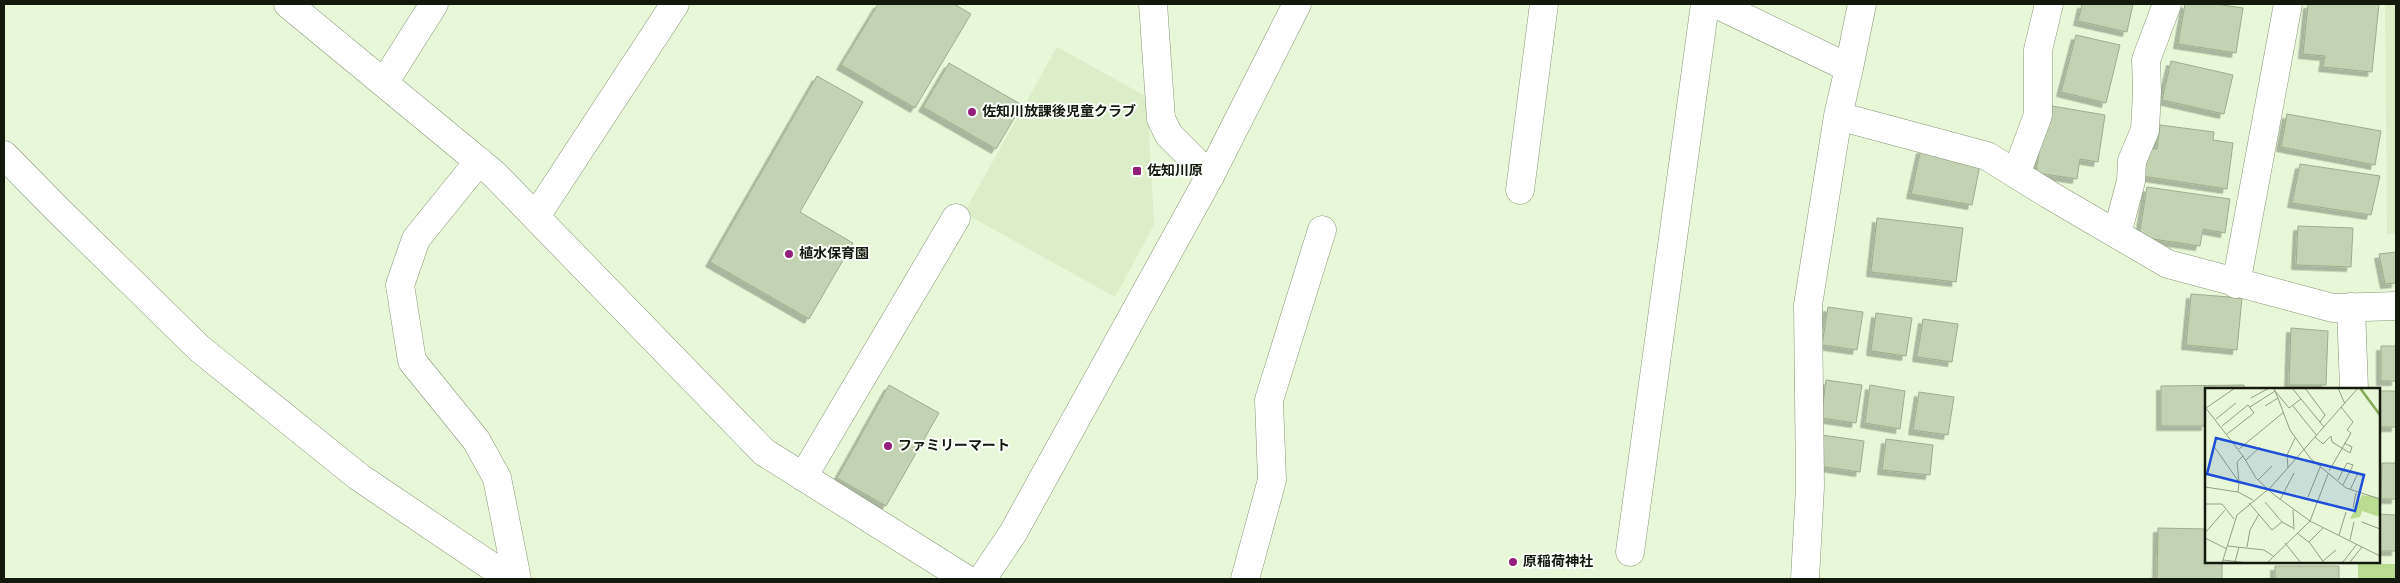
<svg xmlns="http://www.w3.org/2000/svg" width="2400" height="583" font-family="'Source Sans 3','Noto Sans JP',sans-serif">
  <defs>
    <filter id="shadow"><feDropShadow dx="-4.5" dy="4.5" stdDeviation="0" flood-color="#0004"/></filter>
  </defs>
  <rect width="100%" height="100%" fill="#e7f7d7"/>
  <path fill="#dbeec7" d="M2385,4H2396V233L2387,234Z
    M1057,47L1147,97L1154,225L1115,297L964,213Z"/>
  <path fill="#b9dc90" d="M2358,564H2396V579H2358Z"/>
  <path fill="#c3d2b3" stroke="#9dac8e" filter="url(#shadow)" d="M878,4H954L971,14L915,108L841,65Z
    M2082,4H2133L2127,32L2078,21Z
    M2185,4H2216L2243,8L2236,53L2178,44Z
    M2308,4H2379L2372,72L2323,67L2325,56L2303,54Z
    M2076,35L2120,45L2106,103L2061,92Z
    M2171,61L2233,75L2224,114L2162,100Z
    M949,63L1022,105L996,149L923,107Z
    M817,76L863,102L800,212L853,243L809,319L710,262Z
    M2046,105L2105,115L2098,162L2080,159L2077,179L2036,173Z
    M2287,114L2381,131L2375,165L2281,147Z
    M2160,125L2214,132L2213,140L2233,143L2227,189L2142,176L2146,148L2157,149Z
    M1921,149L1981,160L1972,205L1911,194Z
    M2300,164L2380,176L2371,215L2292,203Z
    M2147,187L2230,199L2225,233L2203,229L2200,246L2139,237Z
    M1877,218L1963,228L1956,282L1871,272Z
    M2298,226L2353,228L2351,267L2296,265Z
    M2396,252V283L2385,284L2379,254Z
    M2191,294L2242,298L2237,350L2186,345Z
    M1828,307L1863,312L1857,350L1822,345Z
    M1876,313L1912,318L1906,356L1871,351Z
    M1923,319L1958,324L1952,362L1917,357Z
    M2291,328L2328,331L2326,385H2289Z
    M2381,346H2396V381H2381Z
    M1826,380L1862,385L1856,423L1821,418Z
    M889,385L939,413L886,506L837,478Z
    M1870,385L1905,391L1900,429L1865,423Z
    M2244,385V389H2206V426H2161V386Z
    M2379,391H2396V427H2379Z
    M1919,392L1954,397L1948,435L1913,430Z
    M1822,435L1864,441L1860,472L1818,466Z
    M1886,439L1933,445L1930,475L1882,470Z
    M2382,463H2396V499H2381Z
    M2379,514L2396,515V551H2379Z
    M2158,528L2206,529V562H2222V579H2157Z
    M2275,566H2339V579H2275Z"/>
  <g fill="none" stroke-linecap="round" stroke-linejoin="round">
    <defs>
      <path id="minor" d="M288,4L494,174L764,452L966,579
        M1153,4L1161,119L1169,135L1210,176
        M1716,4L1849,68L1838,116L1808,305L1810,487L1805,579
        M1849,68L1862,4
        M384,83L434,4
        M1838,116L1987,156L2048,194L2168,264L2333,308L2396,306
        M4,155L56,208L200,349L359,477L510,579
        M479,161L416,239L400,285L412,361L476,440L497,478L517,579
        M2016,174L2038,115V50L2049,4
        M1520,190L1544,4
        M536,216L675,4
        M2117,234L2131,181L2132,161L2145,130L2147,91L2146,60L2167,4
        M2236,284L2288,4
        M2351,307L2354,389
        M803,477L956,218
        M1630,552L1705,4
        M1245,579L1272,480L1269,400L1322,230"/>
      <path id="tertiary" d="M982,579L1013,533L1210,176L1297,4"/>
    </defs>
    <use href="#minor" stroke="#889678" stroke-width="29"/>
    <use href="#tertiary" stroke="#889678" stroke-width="29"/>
    <use href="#minor" stroke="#fff" stroke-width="28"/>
    <use href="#tertiary" stroke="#fff" stroke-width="28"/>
  </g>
  <g fill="#941e7b" stroke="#fcfff9" stroke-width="2">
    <circle cx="972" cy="112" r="5"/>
    <rect x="1132" y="166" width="10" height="10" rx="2.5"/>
    <circle cx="789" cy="254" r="5"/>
    <circle cx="888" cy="446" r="5"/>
    <circle cx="1513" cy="562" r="5"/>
  </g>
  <g text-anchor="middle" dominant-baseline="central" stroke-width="4" stroke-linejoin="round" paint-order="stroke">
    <g font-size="14" font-weight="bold" fill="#14190e" stroke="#fcfff9" text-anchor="start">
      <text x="982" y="112">佐知川放課後児童クラブ</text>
      <text x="1147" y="171">佐知川原</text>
      <text x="799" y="254">植水保育園</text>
      <text x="898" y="446">ファミリーマート</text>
      <text x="1523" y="562">原稲荷神社</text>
    </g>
  </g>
  <g transform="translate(2205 388)">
    <rect width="175" height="175" fill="#e7f7d7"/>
    <path d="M157,107L172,109L175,113V129L157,123L155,129L145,131Z" fill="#b9dc90"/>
    <path fill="none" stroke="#84a955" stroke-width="2.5" d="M155,0L175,27"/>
    <path fill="none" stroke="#939e87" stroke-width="1" d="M69,0L85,42L105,70L141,100L175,111M87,0L119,39M100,0L120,27L115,34M133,0L140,16M46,10L64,0M60,18L73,10M88,18L112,48M0,19L38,68L51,90L68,106L105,133L175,168M45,19L70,3L84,20L96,11M1,20L30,0M11,31L31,15M17,38L43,17L49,25L22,46M110,49L118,56L126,48L127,54L145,65L147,59L139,55M8,57L34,94L33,104M34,61L79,24M41,72L55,59M83,80L82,67L90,50M124,83L146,45L142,42L148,34L136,19M53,92L67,78M133,92L142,75L148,77L138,97M34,94L32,74L38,68M0,99L33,104L48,112M145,102L153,85M103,109L116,77M75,112L89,85M60,114L77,134L88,140M44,115L67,142L77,134M0,116H17L29,131M148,120L151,105M88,122L89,142M157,134L175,141M0,145L20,122M92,145L105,155L119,175M134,147L141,124M0,150L22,161M145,152L149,134M104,154L118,140M80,155L96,175M23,158L59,162L68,168M42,159L45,142L54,126M18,172L43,175M118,173L131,162M30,174L34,159M138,174L152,156M145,174L157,159M17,175L32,127L66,99L153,0M62,175L105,133L123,86"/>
    <path fill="#1d4ed8" fill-opacity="0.15" stroke="#1d4ed8" stroke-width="2.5" d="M11,50L159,87L150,123L2,86Z"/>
    <rect width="175" height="175" fill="none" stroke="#14190e" stroke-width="2.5"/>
  </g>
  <rect width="2400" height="583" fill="none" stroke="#14190e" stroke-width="10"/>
</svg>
